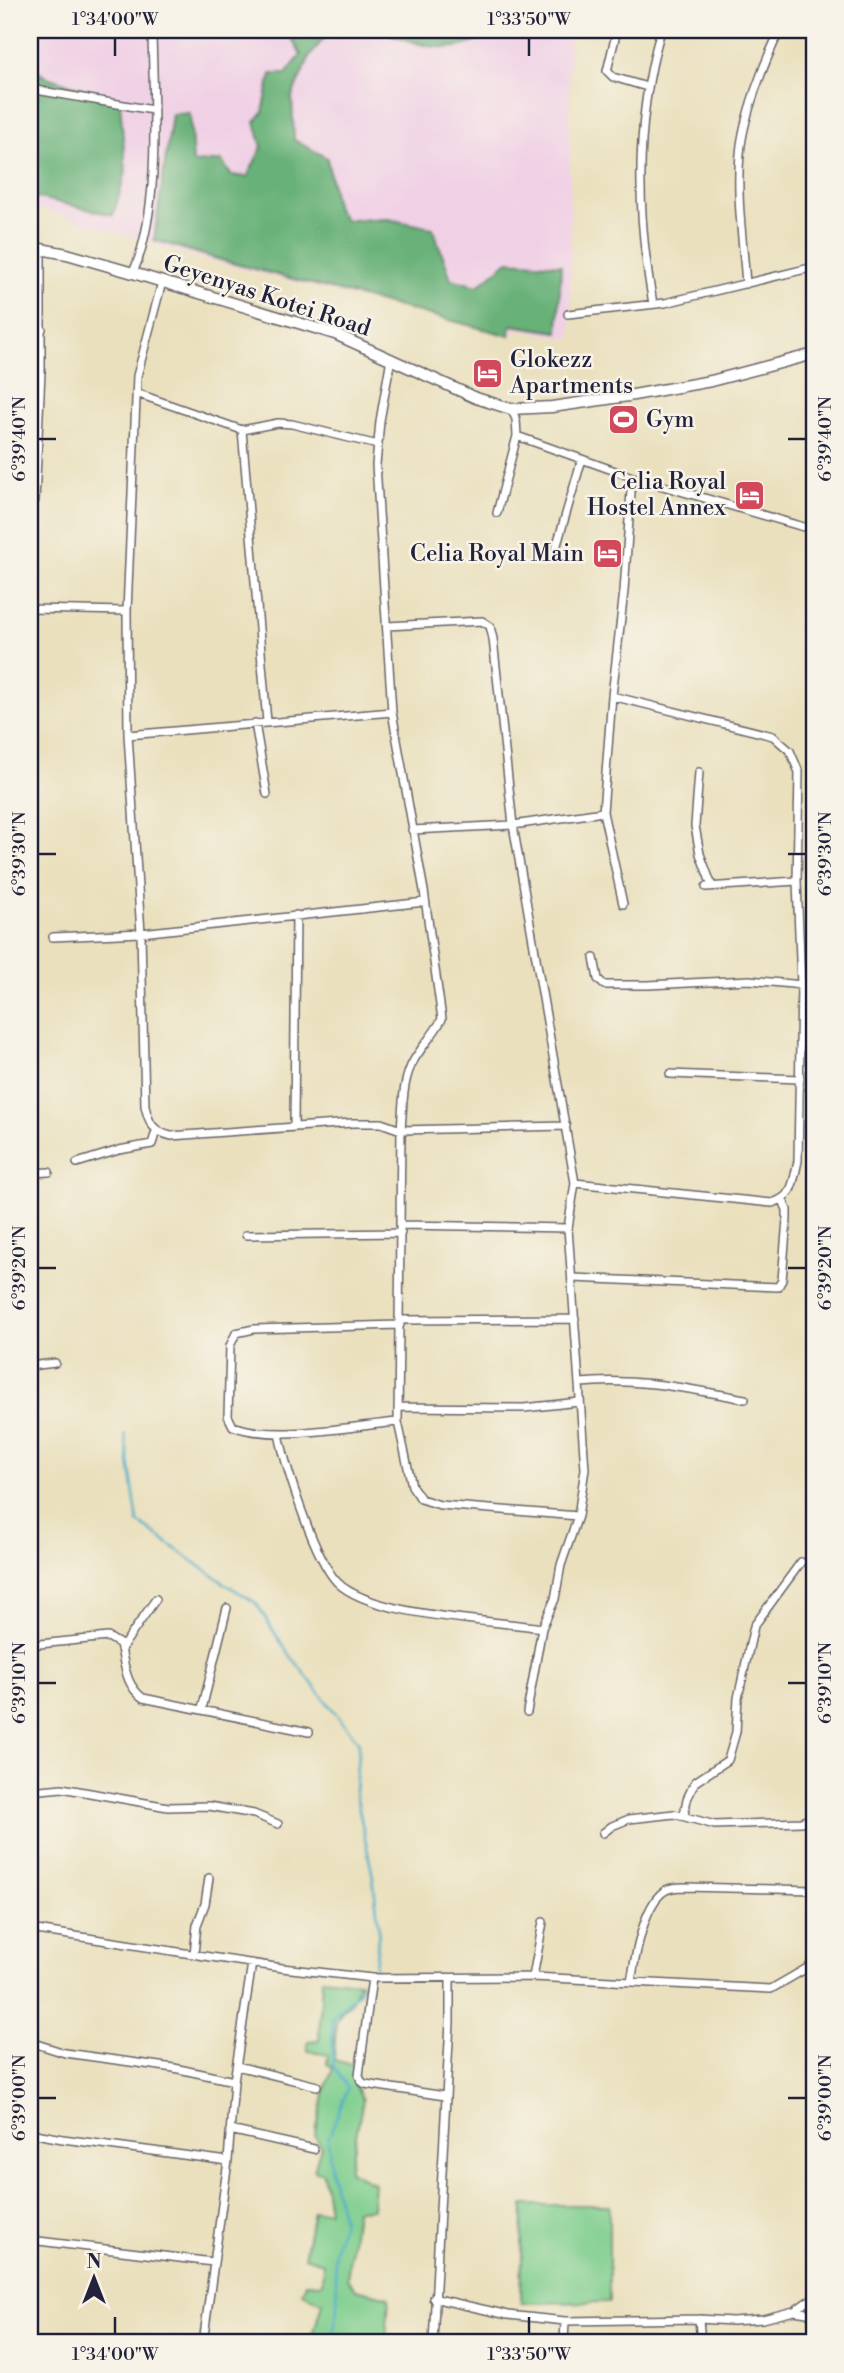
<svg xmlns="http://www.w3.org/2000/svg" width="844" height="2373" font-family="'Libre Bodoni',serif">
  <rect width="100%" height="100%" fill="#f7f3e8"/>
  <filter id="ink" filterUnits="userSpaceOnUse"><feTurbulence type="fractalNoise" baseFrequency=".0143" numOctaves="2"/><feDisplacementMap in="SourceGraphic" scale="14" xChannelSelector="R" yChannelSelector="G"/><feConvolveMatrix kernelMatrix="1 2 1 2 8 2 1 2 1" color-interpolation-filters="sRGB"/></filter>
  <filter id="wash" filterUnits="userSpaceOnUse"><feTurbulence type="fractalNoise" baseFrequency=".00686" numOctaves="4" result="noise"/><feDisplacementMap in="SourceGraphic" scale="28" xChannelSelector="R" yChannelSelector="G"/><feGaussianBlur stdDeviation="1.57" result="paint"/><feColorMatrix in="noise" values="0 0 0 0 0 0 0 0 0 0 0 0 0 0 0 0 0 1.4 0 .05"/><feComposite in="paint" operator="in"/></filter>
  <g filter="url(#wash)">
    <rect width="100%" height="100%" fill="#eae0bd"/>
    <path fill="#f0d0e5" d="M30,30H569L571,339L515,329L513,337L204,259L30,206Z"/>
    <path fill="#7fce8d" stroke="#507864" stroke-width="2" d="M322,1978L360,1982L350,2004L341,2012L336,2023L334,2060L356,2066L355,2084L363,2100L349,2171L374,2183L372,2209L356,2210L347,2279L356,2289L389,2297L386,2343H311L322,2302L302,2293L306,2283L322,2284L323,2263L304,2257L313,2211H329L323,2173L314,2170L321,2146L315,2136L326,2087L333,2068L327,2064L328,2055L308,2051V2041L319,2040Z
      M523,2205H609V2302L521,2303Z"/>
    <path fill="#67b178" stroke="#446a5a" stroke-width="2" d="M287,30H325L326,35L309,58L292,96L294,140L327,158L336,207L345,220L388,219L433,228L451,279L478,286L508,261L561,265L558,332L511,325L510,336L224,261L154,240L172,114L190,113L193,163L222,161L231,175L247,177L262,147L255,122L263,112L271,74H286L301,55Z
      M379,30H490L491,31C485,35 479,41 472,43C442,55 408,41 379,30Z
      M30,64L44,76L120,101L126,172L113,215L30,196Z"/>
    <g fill="none" stroke-linecap="round" stroke-linejoin="round">
      <path stroke="#47abc7" stroke-width="2.5" d="M125,1434L138,1522L221,1581L256,1603L283,1646L359,1743L355,1790L373,1877L379,1929L375,1968L358,1992L332,2018L333,2065L348,2088L328,2139L331,2172L343,2221L334,2252L338,2310L331,2343"/>
    </g>
  </g>
  <g filter="url(#ink)">
    <g fill="none" stroke-linecap="round" stroke-linejoin="round">
      <defs>
        <path id="minor" d="M617,30L607,71L613,77L647,87
          M30,89L153,110
          M133,273C162,206 153,103 152,30
          M162,282L137,376L127,611L128,735L141,933L145,1106C149,1124 153,1131 171,1136L352,1123H381L401,1130L566,1126
          M746,284C743,241 736,196 740,154C743,117 764,63 780,30
          M653,304C636,212 635,120 661,30
          M568,314L665,303L814,267
          M30,328L42,329
          M391,358L380,421L376,465L392,712L424,891L442,1019C434,1034 423,1045 414,1060C402,1080 403,1107 401,1130L398,1422L412,1486L421,1499L440,1505L578,1516
          M136,393L242,430L278,423L292,424L378,445
          M242,430L267,722
          M517,436L632,477L814,530
          M30,509L35,500L41,372V248
          M497,513L517,436L516,419L511,409
          M556,548L582,459
          M30,609L127,611
          M255,723L267,794
          M128,735L392,712
          M699,772L695,826L700,854L712,886
          M412,830L513,825L603,812
          M706,887L797,881
          M623,904L603,812L612,696L624,591L632,477
          M53,937L141,933L425,902
          M594,958L598,979L604,985H648L749,980L814,986
          M670,1074L800,1079
          M294,1126L296,915
          M77,1163L119,1150L152,1144L156,1131
          M30,1173L49,1172
          M575,1183L772,1203C794,1197 793,1181 798,1161L801,985L797,881L799,772L790,751L773,736L612,696
          M402,1225L568,1228
          M246,1235L401,1233
          M573,1278L778,1287L782,1280L787,1219V1210L783,1200
          M400,1320L575,1319
          M30,1366L55,1363
          M580,1383C636,1377 690,1389 745,1399
          M398,1407L524,1408L579,1402
          M398,1422C352,1426 274,1442 233,1426L228,1416L230,1346L236,1333L254,1329L400,1325
          M279,1434C286,1468 314,1558 337,1582C371,1617 493,1620 542,1628L555,1599L561,1565L578,1516L585,1469L568,1228L575,1183L513,825L493,639L490,626L482,621L387,626
          M30,1645L108,1637L120,1644C125,1665 125,1685 143,1698L309,1732
          M121,1649L156,1599
          M202,1709L227,1608
          M527,1712L542,1628
          M30,1791L62,1788L168,1807L209,1806L254,1814L278,1824
          M684,1815L687,1799L695,1782L728,1760L736,1732L738,1698L754,1626L801,1562
          M603,1833L612,1826L629,1819L674,1814L715,1825L801,1822L814,1817
          M30,1929L282,1968L372,1978L533,1977L771,1989L814,1964
          M194,1954L197,1925L205,1904L209,1878
          M533,1977L543,1922
          M372,1978L359,2075L361,2081L365,2084L445,2096
          M631,1982C635,1958 643,1907 663,1892C669,1887 678,1887 685,1887L814,1890
          M30,2042L65,2053L174,2068L234,2081
          M237,2066L317,2086
          M230,2130L314,2149
          M30,2133L63,2139L228,2161
          M30,2240L213,2262
          M433,2298L508,2315L565,2321L699,2319L732,2321L763,2319L794,2311L814,2297
          M794,2311L814,2314
          M699,2319L701,2343
          M203,2343L228,2161L234,2081L252,1963
          M433,2343L450,2022V1979
          M564,2343L565,2321"/>
        <path id="tertiary" d="M30,247L67,254L133,273L335,334L476,398L511,409L552,407L628,396L711,381L814,354"/>
      </defs>
      <use href="#minor" stroke="#686468" stroke-width="10"/>
      <use href="#tertiary" stroke="#686468" stroke-width="13"/>
      <use href="#minor" stroke="#fff" stroke-width="7"/>
      <use href="#tertiary" stroke="#fff" stroke-width="10"/>
    </g>
  </g>
  <path fill="none" stroke="#22223b" stroke-width="2.5" d="M115,38V56M529,38V56M38,439H56M788,439H806M38,854H56M788,854H806M38,1268H56M788,1268H806M38,1683H56M788,1683H806M38,2098H56M788,2098H806M115,2317V2334M529,2317V2334"/>
  <defs>
    <symbol id="hotel-square" viewBox="-11 -11 22 22"><rect x="-9" y="-9" width="18" height="18" rx="4" fill="#d1495b" stroke="#f7f3e8"/><path d="M-6-4.5h1.5V1H6V5H4.5V3h-9V5H-6ZM-4 0a1.8 1.8 0 1 1 3.6 0ZM.5 0V-2.5h3Q6-2.5 6 0Z" fill="#fff"/></symbol>
    <symbol id="stadium-square" viewBox="-11 -11 22 22"><rect x="-9" y="-9" width="18" height="18" rx="4" fill="#d1495b" stroke="#f7f3e8"/><path d="M0-5a6.5 5 0 1 0 0 10a6.5 5 0 1 0 0-10ZM-3.5-1.8h7v3.6h-7Z" fill="#fff"/></symbol>
  </defs>
  <g fill-rule="evenodd">
    <use href="#hotel-square" x="470" y="356" width="35" height="35"/>
    <use href="#stadium-square" x="606" y="402" width="35" height="35"/>
    <use href="#hotel-square" x="732" y="478" width="35" height="35"/>
    <use href="#hotel-square" x="590" y="536" width="35" height="35"/>
  </g>
  <g text-anchor="middle" dominant-baseline="central" stroke-width="5" stroke-linejoin="round" paint-order="stroke">
    <g font-size="23" fill="#22223b" stroke="#f7f3e8">
      <text transform="translate(267 296) rotate(18)">Geyenyas Kotei Road</text>
    </g>
    <g font-size="23" fill="#22223b" stroke="#f7f3e8" text-anchor="start">
      <text x="510" y="360">Glokezz<tspan x="510" dy="26">Apartments</tspan></text>
      <text x="646" y="420">Gym</text>
      <text x="726" y="482" text-anchor="end">Celia Royal<tspan x="726" dy="26">Hostel Annex</tspan></text>
      <text x="584" y="554" text-anchor="end">Celia Royal Main</text>
    </g>
  </g>
  <rect width="844" height="2373" fill="none" stroke="#f7f3e8" stroke-width="77"/>
  <g transform="translate(94 2278)" stroke="#f7f3e8" stroke-width="5" paint-order="stroke">
  <path d="M0-5L12 26L0 18L-12 26Z" fill="#22223b"/>
  <text y="-10" font-size="19" font-weight="bold" text-anchor="middle" fill="#22223b">N</text>
  </g>
  <rect x="38" y="38" width="768" height="2296" fill="none" stroke="#22223b" stroke-width="2.5"/>
  <g font-size="18" text-anchor="middle" fill="#22223b">
    <text x="115" y="25">1°34'00"W</text>
    <text x="529" y="25">1°33'50"W</text>
    <text transform="translate(19 439) rotate(-90)" y="6">6°39'40"N</text>
    <text transform="translate(825 439) rotate(-90)" y="6">6°39'40"N</text>
    <text transform="translate(19 854) rotate(-90)" y="6">6°39'30"N</text>
    <text transform="translate(825 854) rotate(-90)" y="6">6°39'30"N</text>
    <text transform="translate(19 1268) rotate(-90)" y="6">6°39'20"N</text>
    <text transform="translate(825 1268) rotate(-90)" y="6">6°39'20"N</text>
    <text transform="translate(19 1683) rotate(-90)" y="6">6°39'10"N</text>
    <text transform="translate(825 1683) rotate(-90)" y="6">6°39'10"N</text>
    <text transform="translate(19 2098) rotate(-90)" y="6">6°39'00"N</text>
    <text transform="translate(825 2098) rotate(-90)" y="6">6°39'00"N</text>
    <text x="115" y="2360">1°34'00"W</text>
    <text x="529" y="2360">1°33'50"W</text>
  </g>
</svg>
